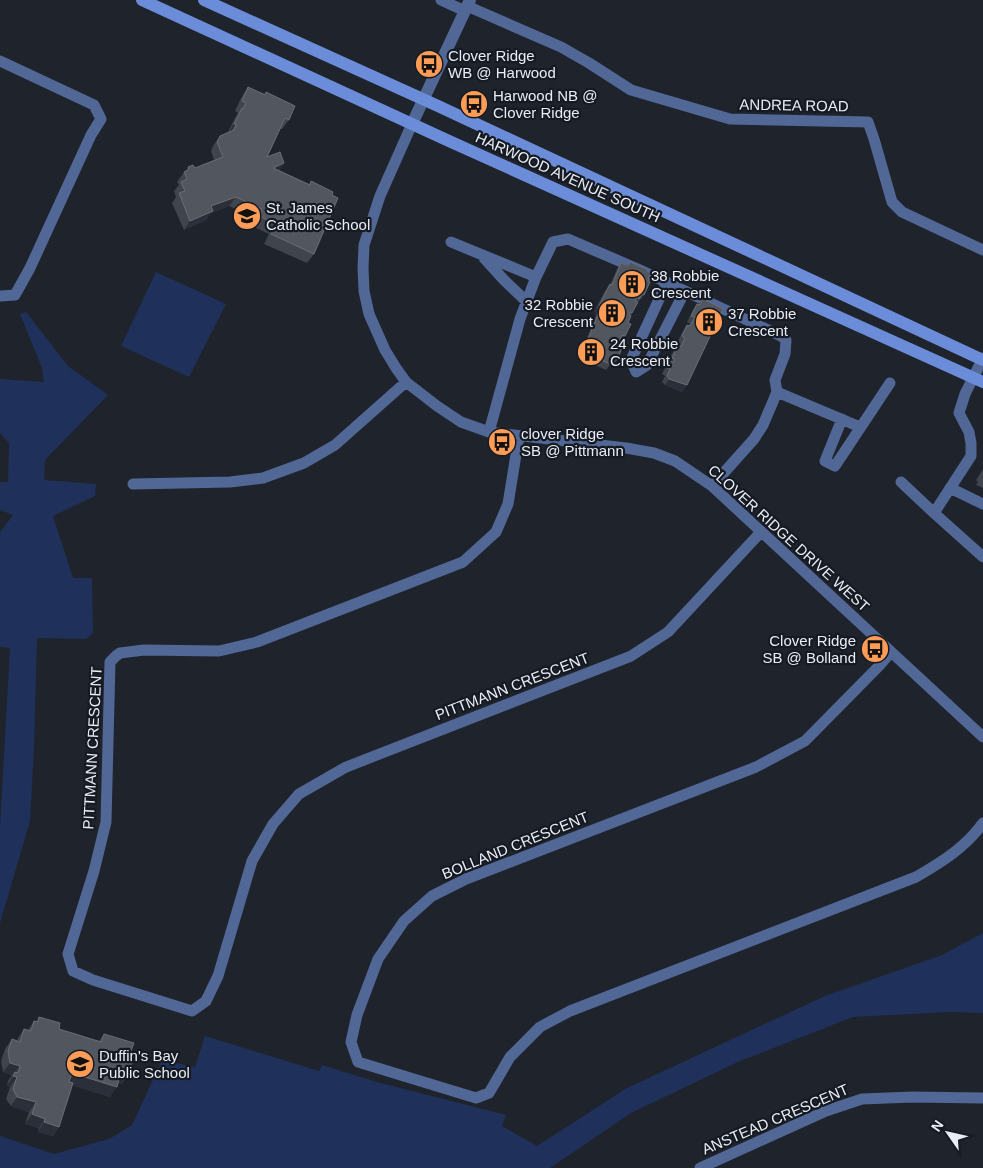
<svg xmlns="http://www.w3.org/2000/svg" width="983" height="1168" font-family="Arial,sans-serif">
  <rect width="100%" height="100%" fill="#1f232c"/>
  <path fill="#1f315a" d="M156,272L226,304L189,377L121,346Z
    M26,312L68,366L108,395L45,460L44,480L96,484L95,496L53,516L73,578H92L93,633L86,639L37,638L34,749L30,821L0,923V827L10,648L0,647V532L13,515L0,510V482H8L9,443L0,433V379L44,382L42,368L20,314Z
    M983,933V1013L950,1012L853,1017L740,1061L631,1113L550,1168H0V1136L54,1154L109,1139L132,1125L162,1060L195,1067L205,1036L319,1071L322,1065L377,1082L506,1115L502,1126L537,1146L627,1088L825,996L942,955Z"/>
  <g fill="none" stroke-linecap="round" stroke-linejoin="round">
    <path stroke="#516796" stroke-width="11" d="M441,0L465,11
      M467,6L561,47L589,63L631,90L730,119L868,122L874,139L892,202L902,212L983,250
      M0,61L94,105L101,119L91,135L30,268L15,295L0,296
      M412,124L380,196L364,245L363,268L364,291L369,314L385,350L396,368L406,382L437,406L461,422L489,432L626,448L654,453L675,461L712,486L983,737
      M451,242L536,277
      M484,258L504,280L527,302
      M667,282L631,360L636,372L647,365L685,291
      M983,358L965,394L959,413L969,432L971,443V456L934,513L983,557
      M777,392L860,427
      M842,419L825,461L835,466L890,383
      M489,432L520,319L536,277L553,242L568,239L640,270L781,336L786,340L785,354L775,380L777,392L763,425L754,439L712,486
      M519,436L508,504L496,532L463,562L257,642L219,651L144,650L120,653L116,656L110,662L106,822L94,871L68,954L73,971L93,980L192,1011L206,1001L218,976L252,861L273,824L299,794L346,767L631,656L668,632L761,532
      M901,482L934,513
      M133,484L230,482L263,478L304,463L335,445L406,382
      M950,488L983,504
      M891,652L879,666L805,741L756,767L466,879L432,896L404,921L378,959L357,1015L351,1042L358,1062L476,1098L489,1093L510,1057L540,1027L570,1011L916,877C942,862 966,847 983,823
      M700,1168L826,1111L862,1099L913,1097L983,1098"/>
    <path stroke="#516796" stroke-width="12" d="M412,124L470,0"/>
    <path stroke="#6b8dd9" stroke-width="12" d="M142,0L449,141L983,382
      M204,0L438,106L983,360"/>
  </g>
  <path fill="#3f444d" d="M248,87L265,94L266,92L289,120L282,129H280L267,157L284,163L279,170L309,184L311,181L332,195L314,254L307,263L264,244L269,234L252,226L255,218L229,206L211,213L206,220L184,230L172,203L176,197L174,191L179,185L177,182L184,172L186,171L188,167L195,168L214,160L211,151L213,146L220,136L228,132L235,118L238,113L235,111L242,96Z
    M630,262L648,280L644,295L639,301H638L637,302L628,323L625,336L621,343L619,342L618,344L617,360L613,366L610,365L606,370L579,358L597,313L594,312L605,291L610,284V285L617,269L621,263L628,265Z
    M703,299L687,385L682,392L665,385L662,382L665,376L662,374L673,352L678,345L680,346V344L677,343L683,331L687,325H689L690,324L687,322L693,310L697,304H699Z
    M983,469V488L976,485L978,482L976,480Z
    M39,1017L59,1029L99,1041L104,1034L131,1051L126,1058L128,1074L122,1084L118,1083L110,1097L72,1085L59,1127L53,1136L38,1132L39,1128L25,1124L29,1112L11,1106L6,1099L10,1087L7,1086L8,1081L12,1075L3,1072L1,1061L5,1049L12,1039L17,1041L18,1038L24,1029L28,1030L34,1021L36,1022Z"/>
  <path fill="#2a2f39" d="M234,124H236L229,134H228Z
    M284,163L277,173L273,168Z
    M236,197L229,206L211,213L206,220L184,230L190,221L211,206Z
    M599,306L601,307L597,313L594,312Z
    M669,379L687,385L682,392L665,385Z
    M128,1051H131L124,1061Z
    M10,1063L20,1066L13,1076L15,1072L12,1075L3,1072Z
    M121,1072L128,1074L122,1084L115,1082Z
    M72,1073L117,1087L110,1097L65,1083Z
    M13,1076L17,1077L10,1087L7,1086Z
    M17,1097L36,1102L29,1112L11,1106Z
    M32,1114L45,1119L39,1128L25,1124Z
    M44,1122L59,1127L53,1136L38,1132Z"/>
  <path fill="#51565f" stroke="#696d76" d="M248,87L265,95L266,92L295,106L289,120L285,118L267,157L280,152L284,163L273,168L310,185L311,181L333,192L332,195L338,198L314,254L271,234L276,224L259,216L262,209L236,197L211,206L213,211L190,221L179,193L185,191L181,182L187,179L184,172L189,169L188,167L193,165L195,168L223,157L217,142L220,136L234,130L236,124H234L242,108L243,109L246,103L242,101Z
    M630,262L646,269L650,274L648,280L650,282L644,295L642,294L639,299L637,297L635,301L638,302L632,313L630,312L629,315L631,316L628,323L631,324L625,336L622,335L618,344L623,346L617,360L614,358L610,364L583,352L601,307L599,306L610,284L612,285L621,263L628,266Z
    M703,299L723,309L687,385L669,379L667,376L670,369L667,368L670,361L673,363L675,359L672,358L678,345L681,347L683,342L685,338L682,336L687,325L690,326L695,317L691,316L697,304L700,305Z
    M39,1017L60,1023L59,1029L101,1042L104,1034L134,1043L131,1051H128L126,1058L133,1060L128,1074L121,1072L117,1087L72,1073L69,1082L73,1083L59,1127L44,1122L45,1119L32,1114L36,1102L17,1097L13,1089L17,1077L13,1076L15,1072L18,1073L20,1066L10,1063L8,1051L12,1039L20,1042L24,1029L31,1031L34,1021L38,1022Z"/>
  <defs>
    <symbol id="bus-disc" viewBox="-11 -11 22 22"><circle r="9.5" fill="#fd9c56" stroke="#161a23"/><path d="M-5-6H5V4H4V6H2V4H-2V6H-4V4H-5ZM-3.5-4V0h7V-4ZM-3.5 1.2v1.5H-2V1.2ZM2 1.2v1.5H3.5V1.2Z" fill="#111"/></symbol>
    <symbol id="school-disc" viewBox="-11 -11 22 22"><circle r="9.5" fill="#fd9c56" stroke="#161a23"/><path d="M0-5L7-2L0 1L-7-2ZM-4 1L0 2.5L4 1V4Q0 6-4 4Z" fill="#111"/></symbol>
    <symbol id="building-disc" viewBox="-11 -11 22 22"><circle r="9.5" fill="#fd9c56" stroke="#161a23"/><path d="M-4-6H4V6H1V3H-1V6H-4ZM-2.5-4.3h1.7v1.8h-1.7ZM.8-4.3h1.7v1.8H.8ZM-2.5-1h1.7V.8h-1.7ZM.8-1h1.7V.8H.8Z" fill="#111"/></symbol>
  </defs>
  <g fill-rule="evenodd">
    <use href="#bus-disc" x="413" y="48" width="32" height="32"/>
    <use href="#bus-disc" x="458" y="88" width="32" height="32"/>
    <use href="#school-disc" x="231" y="200" width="32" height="32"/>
    <use href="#building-disc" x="616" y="268" width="32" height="32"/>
    <use href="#building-disc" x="596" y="297" width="32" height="32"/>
    <use href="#building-disc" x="693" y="306" width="32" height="32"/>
    <use href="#building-disc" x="575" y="336" width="32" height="32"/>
    <use href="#bus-disc" x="486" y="426" width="32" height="32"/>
    <use href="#bus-disc" x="859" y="633" width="32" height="32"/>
    <use href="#school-disc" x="64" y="1048" width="32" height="32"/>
  </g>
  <g text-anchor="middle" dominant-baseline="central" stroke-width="4.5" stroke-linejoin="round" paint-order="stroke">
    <g font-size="15" fill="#e9ecf2" stroke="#161a23" text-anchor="start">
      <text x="448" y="55">Clover Ridge<tspan x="448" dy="17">WB @ Harwood</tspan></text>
      <text x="493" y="95">Harwood NB @<tspan x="493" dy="17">Clover Ridge</tspan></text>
      <text x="266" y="207">St. James<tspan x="266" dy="17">Catholic School</tspan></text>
      <text x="651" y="275">38 Robbie<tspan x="651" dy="17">Crescent</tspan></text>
      <text x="593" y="304" text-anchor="end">32 Robbie<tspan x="593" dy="17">Crescent</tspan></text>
      <text x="728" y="313">37 Robbie<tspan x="728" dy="17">Crescent</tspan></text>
      <text x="610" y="343">24 Robbie<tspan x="610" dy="17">Crescent</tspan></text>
      <text x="521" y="433">clover Ridge<tspan x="521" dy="17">SB @ Pittmann</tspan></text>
      <text x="856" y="640" text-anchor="end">Clover Ridge<tspan x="856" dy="17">SB @ Bolland</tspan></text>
      <text x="99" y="1055">Duffin's Bay<tspan x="99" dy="17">Public School</tspan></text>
    </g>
    <g font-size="15" fill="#e9ecf2" stroke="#161a23">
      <text transform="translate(794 105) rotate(1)">ANDREA ROAD</text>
      <text transform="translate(568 177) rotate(24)">HARWOOD AVENUE SOUTH</text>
      <text transform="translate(789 538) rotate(42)">CLOVER RIDGE DRIVE WEST</text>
      <text transform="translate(512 686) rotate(-21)">PITTMANN CRESCENT</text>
      <text transform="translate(92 748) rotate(-87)">PITTMANN CRESCENT</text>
      <text transform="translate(515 845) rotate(-22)">BOLLAND CRESCENT</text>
      <text transform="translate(775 1119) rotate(-23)">ANSTEAD CRESCENT</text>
    </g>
  </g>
  <g transform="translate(948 1133) rotate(304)" stroke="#161a23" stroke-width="4" paint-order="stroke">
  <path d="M0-4L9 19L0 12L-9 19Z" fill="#e9ecf2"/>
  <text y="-8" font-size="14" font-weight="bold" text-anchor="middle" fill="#e9ecf2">N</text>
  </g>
</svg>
